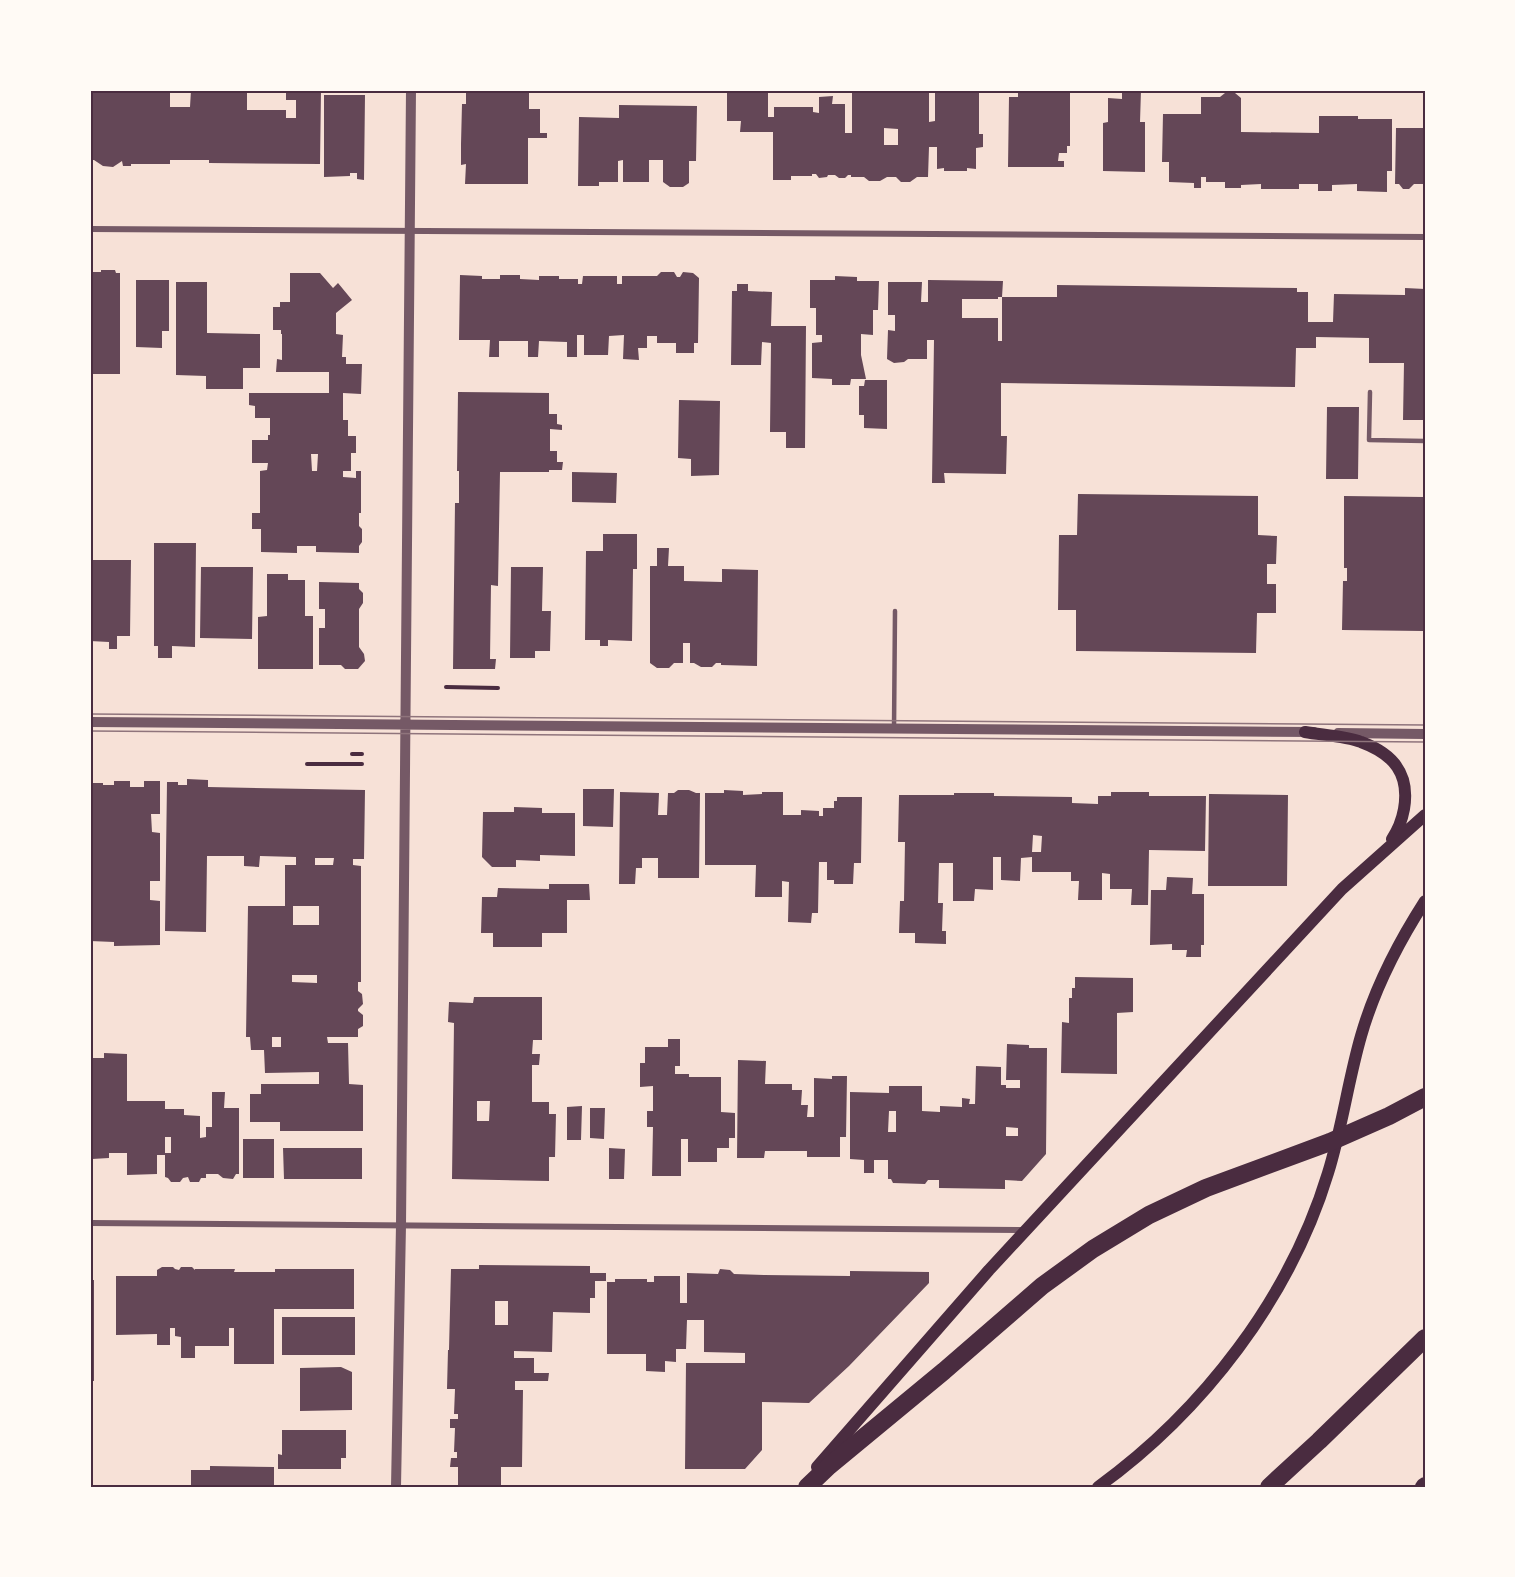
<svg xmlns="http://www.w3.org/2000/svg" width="1515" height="1577" font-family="Commissioner,sans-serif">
  <rect width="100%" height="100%" fill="#f7e1d7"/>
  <path fill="#644757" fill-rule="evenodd" d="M90,90H170V107H190L191,90H247V110H286V118H296V100H286V90H321L320,164L209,163V160H170V164H131V166H123L122,161L113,167L103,166L94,160H90Z
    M466,90H529V109H540V133H547V138H528V184H465L466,164L461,165V144L462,104H466Z
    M727,90H768V117H774V107H813V112L819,113V97L833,96L832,104H845V133H852V93H890V90L929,91V122L935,121V90H979V134H983V147L976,148V169L967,168V171H944V168L937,169V147H929L928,177H917L910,182H901L896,177H887L880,181H869L864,177H851V175H848L845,178H839L835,175H828L827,177L819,178L816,174H812V176H791V180H773V132H740L741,121H727ZM884,128L898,129V145H884Z
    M1048,90H1070V146H1067V153H1059L1058,161H1064V167H1008L1009,97H1018V92L1048,93Z
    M1122,90H1141L1140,122H1145V172L1103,171V123L1108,122V98L1122,99Z
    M1225,93H1235L1241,98V132L1319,133V116H1358V119H1392V171H1387V192L1357,191V184L1332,185V191H1318V184H1299V189H1261V184L1241,185V188H1225V182H1206V177H1201V188H1194V183L1169,182V162H1162L1163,114H1201V97H1220Z
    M324,95H365L364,180L357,179V173H350V176L324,177Z
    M619,105L697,106L696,161H689V183L683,187H670L663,182V160H649V182H623V160L618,161V182H599V186H578L579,117L619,118Z
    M1396,128H1425V184H1414L1409,189H1403L1399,184H1395Z
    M101,270H115L116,273H120V374H90V272H101Z
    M661,272H674L677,277H680L683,272L693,273L699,278L698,343H694V353H676V343H657V336H647V348H638L639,360L623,359L624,335L609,336L608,355H584V335H577V357H567V342L539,341L538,357H528V341H499V357H489L490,340H459L460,275L482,276V279H500V275H520V279L539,280V276H559V279H578V284H582L583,276H617V284H622V276H657Z
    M290,273H320L333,288L338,283L352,300L336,313V334L343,335L342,357H346V364H362L361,394L343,393V420H348V436H356V453H351V471H343V477L356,478V471H361V513H359V526L362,529V542L359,546V553L316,552V546H297V553L261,552V529H252V513H260V471L267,470L268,463H252V440H268V435H270V418H255V406L249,405V393H329V372H276L277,359L282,360V334H281V330H273V307H280V302H290ZM311,454H318L317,471H312Z
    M835,276L857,277V281H879L878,310H873V335L861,334V355L866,379H851L850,385H832V379L812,378V343L822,342V335H816V308H810V280H835Z
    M136,280H169V331H162V348L136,347Z
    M928,280L1003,281L1002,297H1057V285L1297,288V292H1308V322H1333L1334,294L1405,295V288L1425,289V420H1403L1404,363H1369V338L1316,337V348H1296L1295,387L1001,383V436H1007L1006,474L944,473L945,483H932L934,340H927V359H908L904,362L894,363L887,359L888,330L895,331V315H888V282H922L921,302H928ZM998,297H1002V341H998V318H962V299H998Z
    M176,282H207V333L260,334V368H243V389H206V376L176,375Z
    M737,284H748V291L772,292L771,326H806L805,448H786V432H770L771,343L762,342L761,365H731L732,291H737Z
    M865,380H887V429L864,428V415H859V386H864Z
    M458,392L549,393V414H557V424L562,425V430L550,429V451H557V462H563L562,470H549V472H500L498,586L491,585L490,659H496L495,669H453L455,503H459V471H457Z
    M679,400L720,401L719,475L691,476V459L678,458Z
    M1327,407H1359L1358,479H1326Z
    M572,472L617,473L616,503L572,502Z
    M1078,494L1258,496V535L1277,536L1276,564H1267V584H1276V613H1257L1256,653L1076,651V610H1058L1059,535H1077Z
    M1344,496L1424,497L1423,631L1342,630L1343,581H1347V568H1344Z
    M603,534H637V569H633L632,641L608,640V646H600V640H585L586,551H603Z
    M154,543H196L195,647L172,646V658H158V646H154Z
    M657,548H669L668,566H684V581L722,582V569L758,570L757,666L721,665V663H716L712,667H701L694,663H690V643H683V663H674L669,668H657L650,663V566H657Z
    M90,560H131L130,636H117V649H109V642L90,641Z
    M201,567H253L252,639L200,638Z
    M511,567H543L542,611H551L550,651H535V658H510Z
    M267,574H288V580H305V616H313V669H258V617L267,616Z
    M319,582L359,583V589L363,593V603L359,609V647L364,654L365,661L358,669H345L341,665H319V628H325V609H319Z
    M187,779L208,780V787L365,790L364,859H353V865L361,866V982H358V991L362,994L363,1004L358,1009V1011L363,1015V1026L358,1029V1037H327L328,1043H348L349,1084L363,1085V1131H280V1122H250V1094H261V1084H319V1072L265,1073L264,1050H251L250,1037H246L248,906H285V865H296V857L260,856L259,867L244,866V856H207L206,932L165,931L167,782H178V785H187ZM315,858H334L333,865H315ZM293,906H319V925H293ZM292,975H317V983L292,982ZM272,1037H281V1047H272Z
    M114,781H130V787H144V781H160V814H151L152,832L160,833V881H150V900L160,901V945L114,946V942L90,941V783H103V785H114Z
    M583,789H614L613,827L583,826Z
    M678,790H689L696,793H700L699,878H658V858H642V868H636L635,884H619L620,792L659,793L658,815H667L668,793H674Z
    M724,790L743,791V795L762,794V792H783V815H801V810L819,811V816H823V808H834V801H837V797H862L861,863H854L853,884H834V880H827V862H819L818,913H812L811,923L788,922L789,882L782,881V897H755L756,865H705V793H724Z
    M1111,792H1149V796H1206L1205,851L1149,850L1148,905H1131L1132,889H1110V874L1102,873V900H1078L1079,881H1071V872H1032V857L1021,858L1020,881L1001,880V857H993V890L975,889L974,901H953V863H939L938,903H943L942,931H946V944L915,943V933H899L900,901H904L905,842H898L899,795H954V793H994V796L1072,797V803L1098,804V796H1111ZM1033,835L1042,836L1041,852H1032Z
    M1209,794L1288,795L1287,886H1208Z
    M514,807L542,808V813H575V856L540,855V861L516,860V867H492L482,857L483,812H514Z
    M1167,877L1193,878L1192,894H1204V945H1201V957H1186L1187,950H1172V944L1150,945L1151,890H1166Z
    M549,884H589L590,900H567V933H542V947H493V933H481L482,897H497L498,888L549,889Z
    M1075,977L1133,978V1012L1117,1013V1074L1061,1073L1062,1022L1069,1023V998H1072V988H1075Z
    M474,997H542V1040H533L532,1054H540L539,1065H532V1102H549V1114H556L555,1157H549V1181L452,1179L454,1023L448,1022L449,1002L473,1003ZM477,1101H490L489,1121H477Z
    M668,1039H680V1066H675V1074H689V1077H721V1112L735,1113V1138H729V1148H717V1162H688V1139H681V1176H652L653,1127H647V1111H653V1086L640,1087V1063H645V1047H668Z
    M1007,1044L1029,1045V1048H1047L1046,1154L1022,1181L1005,1180V1189L939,1188V1180H928L925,1184L893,1183L891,1179H888V1160H874V1173H864V1160L850,1159V1092L889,1093V1086H922V1111L940,1112V1106L962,1107V1098L970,1099L969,1104H975L976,1066L1001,1067V1085H1006V1088H1020V1080H1006ZM889,1111H896V1132H888ZM1006,1127L1018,1128V1136H1006Z
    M104,1053L127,1054V1101H165V1109H184V1115L200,1116V1138L206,1137V1127H212V1092H225L224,1108H239V1174H236L233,1179L223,1178L218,1174H206V1178H201L199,1182H190L188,1177L183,1178L180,1182H171L168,1178L165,1177V1155H157V1174L127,1175V1153H109V1158L92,1159L91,1153H90V1058H104ZM165,1137H171V1153H165Z
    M738,1060L766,1061L765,1084H792V1090H802L801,1105H808L807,1117H814V1078L832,1079V1076H847L846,1137H840V1157H807V1151H765L764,1158H737Z
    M582,1106L581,1140H567V1107Z
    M590,1108H605L604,1139L590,1138Z
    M243,1139H274V1178H243Z
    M283,1148H362V1179H284Z
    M609,1148L625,1149L624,1179H609Z
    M479,1265L590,1266V1273H606V1281H595V1298H590V1313L553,1312L552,1352L514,1351V1358H534V1373H549L548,1381H515V1390H523L522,1467H501V1487H458V1467H450L451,1458H457V1452H454L455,1428H450V1419H458V1414H454L455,1389H447L448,1350H449L451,1269H479ZM495,1301H508V1325H495Z
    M162,1267H173L175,1269L179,1270L181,1267H192L195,1270V1269H235L234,1272H275V1269H354V1309H274V1364H234V1328H229V1346H195V1358H181V1337L175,1336V1328H170V1345H157V1334L116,1335V1276H157V1270Z
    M720,1269L730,1270L734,1274L764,1275L850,1276V1271L929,1272V1283L849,1366L809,1403L762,1402V1450L745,1469H685L686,1363H745V1353L704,1352V1320H687L686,1349H676V1362L665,1361V1372L646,1371V1354H607V1282H615V1279H647V1282H654V1276H680V1303H687V1273L718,1274Z
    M90,1280H94V1381H90Z
    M282,1317H355V1355H282Z
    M341,1367L352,1372V1410L300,1411V1368Z
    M282,1430H346V1458H341V1469H278V1454L282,1455Z
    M210,1466L274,1467V1487H191V1470H210Z"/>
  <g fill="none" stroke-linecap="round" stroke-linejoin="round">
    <path stroke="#4a2c40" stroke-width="4" d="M446,687L498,688
      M352,754H362
      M307,764H362"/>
    <path stroke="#755966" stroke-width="4.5" d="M1370,392L1369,440L1425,441
      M894,729L895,611"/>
    <path stroke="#755966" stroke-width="6" d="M90,229L1425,237
      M90,1223L1024,1230"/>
    <path stroke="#755966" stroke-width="10" d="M90,722L1314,732
      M1338,733L1425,734
      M396,1487L401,1225L411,90"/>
    <path stroke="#4a2c40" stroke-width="12" d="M1305,732C1322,735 1346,736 1361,742C1394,754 1410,774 1404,809C1402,820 1398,830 1392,839
      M817,1467L989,1270L1342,889L1425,815
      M1098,1487C1203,1411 1290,1298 1328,1173C1342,1128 1348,1081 1361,1036C1375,987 1398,943 1425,901"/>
    <path stroke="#4a2c40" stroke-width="18" d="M807,1487L829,1466L944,1371L1042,1286L1093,1249L1149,1215L1206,1188L1330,1142L1389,1116L1425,1097
      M1269,1487L1319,1441L1425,1338
      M1424,1487L1425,1486"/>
    <path stroke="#8f747c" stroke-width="1.5" d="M90,714L1425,725
      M90,731L1425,742"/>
  </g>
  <rect width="1515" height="1577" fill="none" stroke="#fffaf5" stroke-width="183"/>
  <rect x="92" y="92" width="1332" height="1394" fill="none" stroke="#4a2c40" stroke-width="2"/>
</svg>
